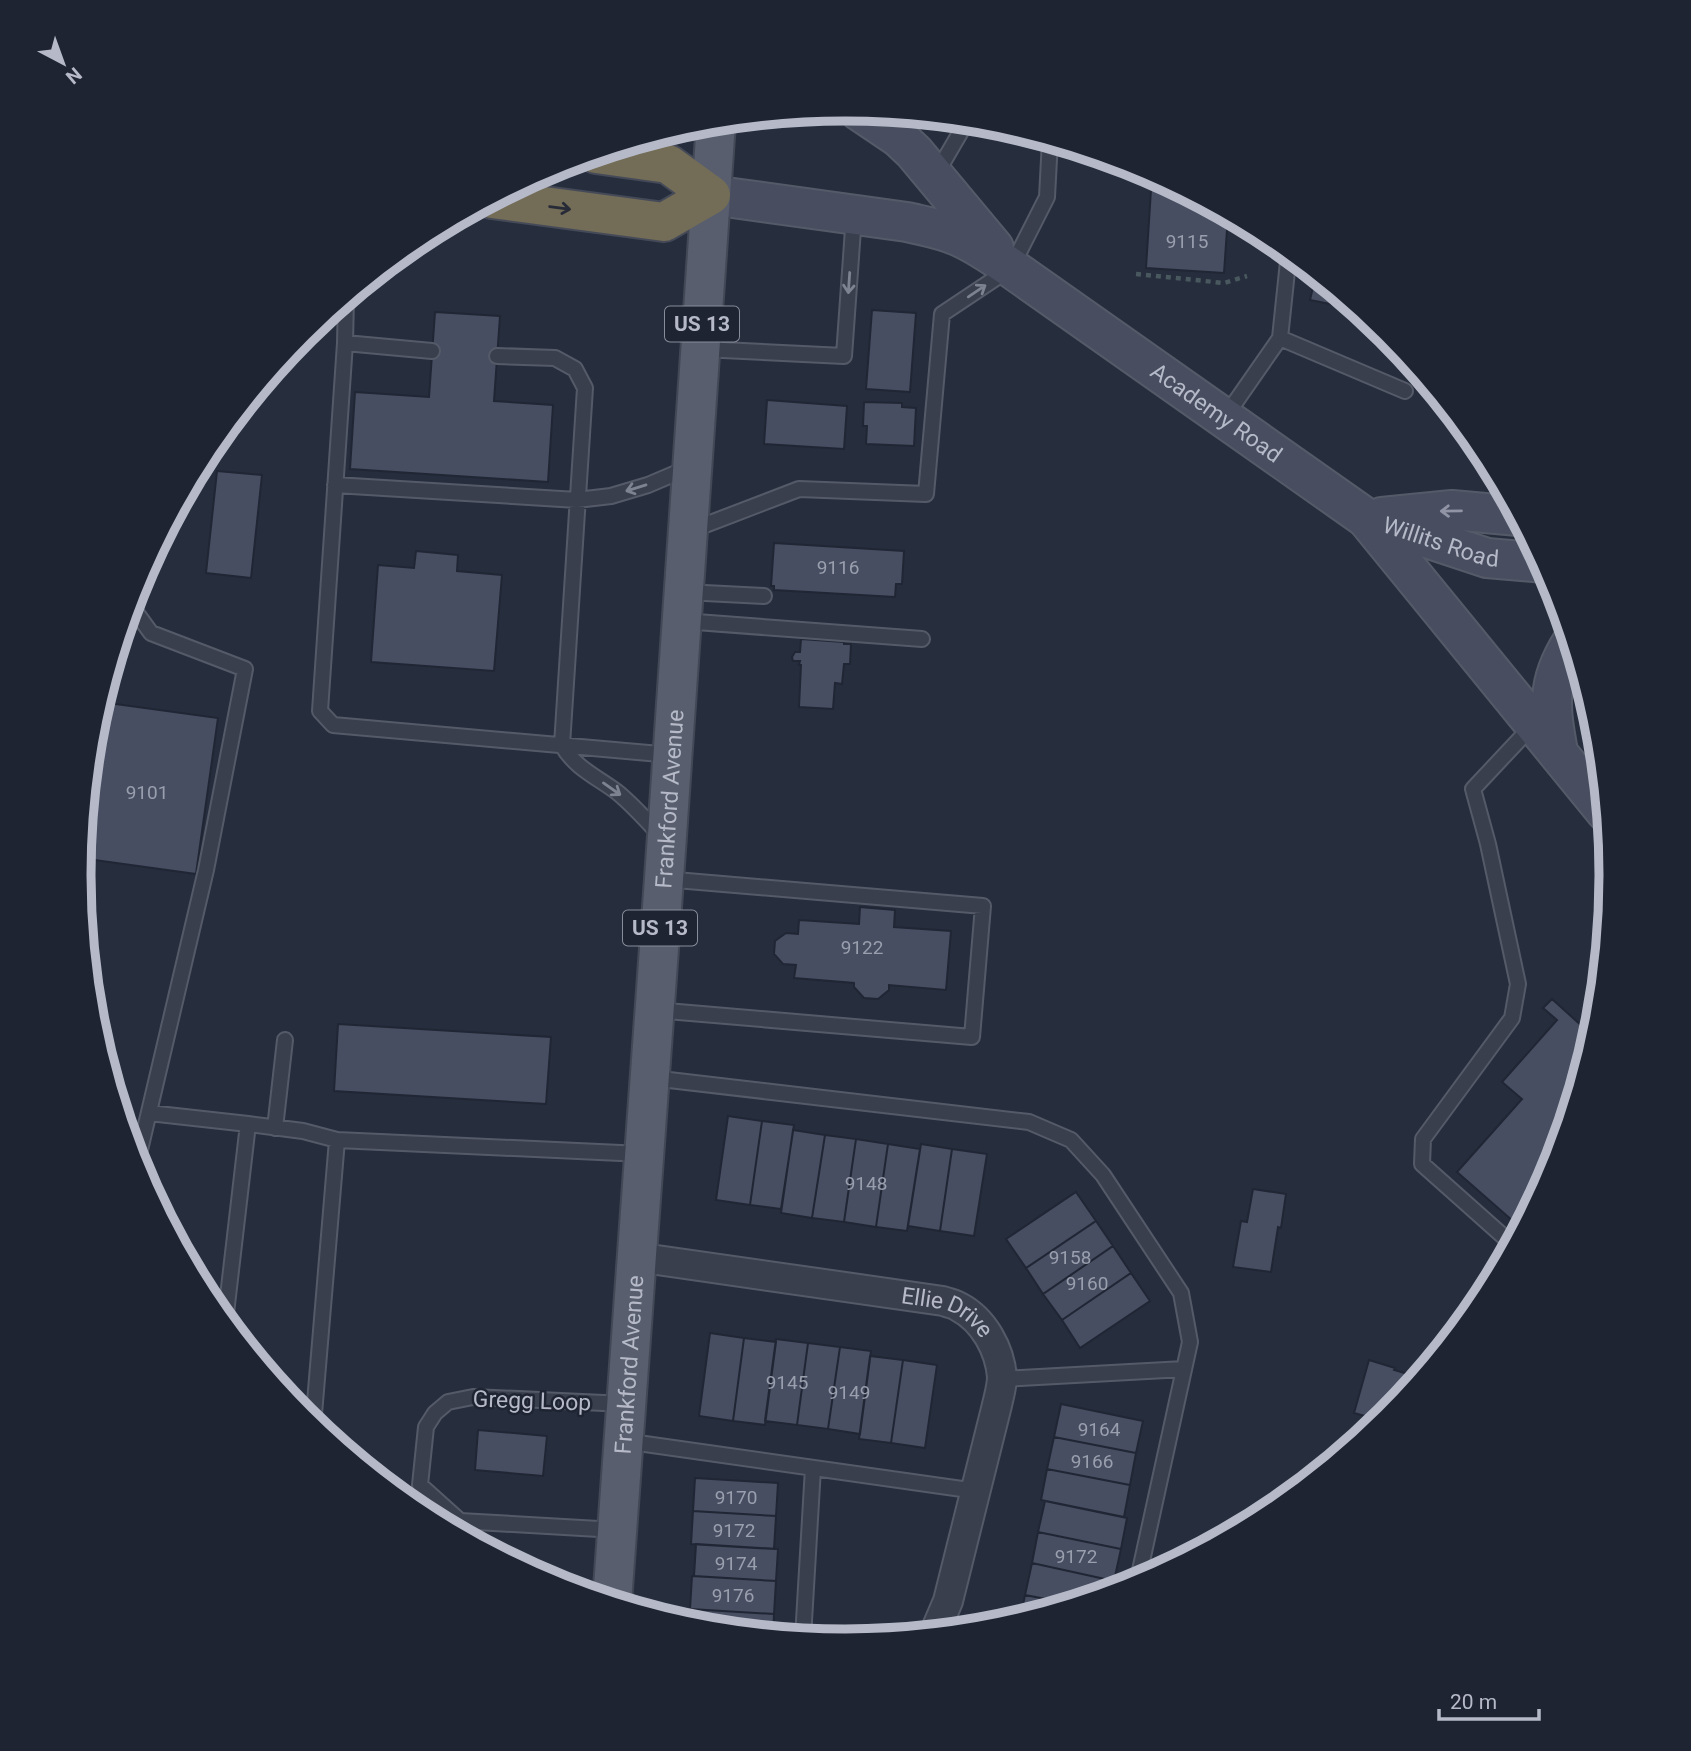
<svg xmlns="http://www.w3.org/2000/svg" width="1691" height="1751" font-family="Roboto,sans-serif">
  <rect width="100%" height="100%" fill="#262d3d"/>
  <path fill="#474e61" stroke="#212635" stroke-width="2" d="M1152,174L1228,215L1224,273L1146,268Z
    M1316,274L1360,310L1310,300Z
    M872,310L916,313L910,392L866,389Z
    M435,312L500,316L494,401L553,405L548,482L350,469L355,392L429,397Z
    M767,400L847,406L844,449L764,444Z
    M864,402L902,403V407L916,408L914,446L866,444L867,426H863Z
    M219,435L218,449H209Z
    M217,471L262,475L251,578L206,573Z
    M774,543L904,551L902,584H896L895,597L774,590V586H771Z
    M416,551L458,555L457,571L502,575L494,671L371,662L378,565L414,568Z
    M801,639L844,642V644H851L850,664H844L842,684L835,683L833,709L799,707L801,665H799L800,661H793L792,657L795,652H800Z
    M101,702L218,718L196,874L80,858L94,726Z
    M860,907L895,910L894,927L951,931L946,990L889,985V990L878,999L864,998L854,987V983L794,978L796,965L783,964L774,954L775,941L786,933L798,934L799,920L859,924Z
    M1552,999L1594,1037L1554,1169L1522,1229L1457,1172L1522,1099L1502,1082L1557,1020L1543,1008Z
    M338,1024L551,1037L546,1104L334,1091Z
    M728,1116L762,1121L750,1205L716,1200Z
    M762,1121L794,1125L781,1209L750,1205Z
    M793,1130L825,1135L812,1218L781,1213Z
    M825,1135L856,1139L844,1222L812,1218Z
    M856,1139L888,1144L876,1227L844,1222Z
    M888,1144L920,1149L907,1231L876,1227Z
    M921,1144L952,1149L940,1231L908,1226Z
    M952,1149L987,1154L974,1236L940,1231Z
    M1253,1189L1286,1194L1281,1228L1278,1227L1271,1272L1233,1267L1241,1221L1247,1222Z
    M1076,1192L1096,1221L1026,1268L1006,1239Z
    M1096,1221L1113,1246L1043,1294L1026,1268Z
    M1113,1246L1131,1273L1062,1320L1043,1294Z
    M1131,1273L1150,1301L1080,1348L1062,1320Z
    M710,1333L744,1338L733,1421L699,1416Z
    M744,1338L776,1342L765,1425L733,1421Z
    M776,1339L808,1343L797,1425L765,1421Z
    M808,1343L840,1347L828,1429L797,1425Z
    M840,1347L871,1351L860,1434L828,1429Z
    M870,1356L903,1360L891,1443L859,1439Z
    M903,1360L937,1365L925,1448L891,1443Z
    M1369,1360L1395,1368L1394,1370L1421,1378L1387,1419L1381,1417L1380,1420L1354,1413Z
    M1061,1404L1143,1421L1136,1453L1054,1437Z
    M478,1430L547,1436L543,1476L475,1470Z
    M1054,1437L1136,1453L1130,1485L1047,1469Z
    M1047,1469L1130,1485L1124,1517L1041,1500Z
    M695,1478L778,1483L776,1516L693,1511Z
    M1045,1501L1127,1518L1121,1549L1038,1532Z
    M693,1511L776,1516L774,1549L691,1544Z
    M1038,1532L1121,1549L1114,1581L1032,1563Z
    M696,1544L778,1549L776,1581L694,1576Z
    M1032,1563L1114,1581L1112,1592L1072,1604L1025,1595Z
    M692,1576L776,1581L774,1614L690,1609Z
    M1025,1595L1072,1604L1020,1620Z
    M690,1609L774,1614L773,1635L696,1627L689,1625Z"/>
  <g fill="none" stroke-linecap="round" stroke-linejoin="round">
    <defs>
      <path id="service" d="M935,176L967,121
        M1280,338L1405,391
        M345,343L346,298
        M702,349L844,356L854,215
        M432,351L345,343L320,711L333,725L671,755
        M497,356L555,358L575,369L585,388L562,745C575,768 597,777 617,792C633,805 647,821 661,836
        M1225,417L1280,338L1289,252
        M335,485L577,500L611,496L648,485L688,468
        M692,530L799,489L926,494L942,314L1011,268L1047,197L1050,140
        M685,592L764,596
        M130,604L151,633L245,669L206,870L136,1167
        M683,621L922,639
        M655,1010L972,1037L983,906L664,879
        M652,1078L1029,1122L1071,1140L1103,1175L1181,1293L1190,1342L1137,1584
        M149,1113L248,1124
        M275,1128L285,1040
        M1513,1245L1422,1164L1423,1139L1512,1018L1518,984L1488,844L1473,789L1533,725
        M225,1322L248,1124L303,1131L337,1140L642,1154
        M1002,1379L1184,1369
        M313,1426L337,1140
        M624,1441L976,1491
        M616,1530L460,1521L420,1485L426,1427L435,1413L448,1402L473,1397L625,1404
        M803,1638L813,1468"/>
      <g id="minor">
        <path id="s1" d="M636,1257L943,1301C948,1303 955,1304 959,1307C984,1320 1000,1350 1002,1377C1002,1386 999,1396 997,1405L948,1601L934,1634"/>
      </g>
      <g id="secondary">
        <path d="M858,110L898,137L914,152L994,248"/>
        <path id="s2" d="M711,195L907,222C924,226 943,229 960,237C978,245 995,257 1011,268L1366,518L1606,812"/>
        <path d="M1382,517L1452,510L1518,516"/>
        <path id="s3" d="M1366,518L1487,558L1544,563"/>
        <path d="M1558,752C1550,707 1546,683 1572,642"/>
      </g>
      <g id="primary">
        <path id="s4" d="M612,1602L664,879L716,122"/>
      </g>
      <path id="motorway" d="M492,199L664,222L711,195L668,164L596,154"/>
    </defs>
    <use href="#service" stroke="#555a68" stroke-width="18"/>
    <use href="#minor" stroke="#555a68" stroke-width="32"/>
    <use href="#secondary" stroke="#555a68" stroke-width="42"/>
    <use href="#primary" stroke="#434857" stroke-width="42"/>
    <use href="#motorway" stroke="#454a58" stroke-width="42"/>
    <path stroke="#48585e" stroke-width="4.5" stroke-dasharray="5 5" stroke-linecap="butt" d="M1136,274L1224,283L1247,276"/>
    <use href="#service" stroke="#3a3f4e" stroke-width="14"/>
    <use href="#minor" stroke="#3a3f4e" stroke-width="28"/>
    <use href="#secondary" stroke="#484e60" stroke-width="38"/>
    <use href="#primary" stroke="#585e6d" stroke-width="38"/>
    <use href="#motorway" stroke="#736c57" stroke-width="38"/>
  </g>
  <defs><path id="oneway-shaft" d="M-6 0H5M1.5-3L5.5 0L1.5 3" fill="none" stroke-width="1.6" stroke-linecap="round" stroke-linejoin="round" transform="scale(1.75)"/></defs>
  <use stroke="#272b37" href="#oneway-shaft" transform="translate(560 208) rotate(8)"/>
  <g stroke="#7e8391">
    <use href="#oneway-shaft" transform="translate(849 283) rotate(94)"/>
    <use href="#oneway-shaft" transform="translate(977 291) rotate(-34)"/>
    <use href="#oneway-shaft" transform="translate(636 488) rotate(163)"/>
    <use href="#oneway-shaft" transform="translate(612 789) rotate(35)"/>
  </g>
  <use stroke="#9094a4" href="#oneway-shaft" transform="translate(1451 511) rotate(179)"/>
  <g text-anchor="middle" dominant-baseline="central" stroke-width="5" stroke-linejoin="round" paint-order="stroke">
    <g font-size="19" fill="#9a9fae">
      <text x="1187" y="241">9115</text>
      <text x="838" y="567">9116</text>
      <text x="147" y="792">9101</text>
      <text x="862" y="947">9122</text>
      <text x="866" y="1183">9148</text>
      <text x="1070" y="1257">9158</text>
      <text x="1087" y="1283">9160</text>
      <text x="787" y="1382">9145</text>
      <text x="849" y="1392">9149</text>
      <text x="1099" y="1429">9164</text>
      <text x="1092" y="1461">9166</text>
      <text x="736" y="1497">9170</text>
      <text x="734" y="1530">9172</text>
      <text x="1076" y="1556">9172</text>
      <text x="736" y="1563">9174</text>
      <text x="733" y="1595">9176</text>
    </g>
    <g fill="#1f2433" stroke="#898d9b" stroke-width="2">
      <rect x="665" y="306.5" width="74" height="35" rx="5"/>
      <rect x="623" y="910.5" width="74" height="35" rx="5"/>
    </g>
    <g font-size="21" font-weight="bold" fill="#b6bac8">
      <text x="702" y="324">US 13</text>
      <text x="660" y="928">US 13</text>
    </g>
    <g font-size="23" fill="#b6bac8" stroke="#1f2433">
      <text stroke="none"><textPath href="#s2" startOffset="564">Academy Road</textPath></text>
      <text stroke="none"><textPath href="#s3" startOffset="79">Willits Road</textPath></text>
      <text stroke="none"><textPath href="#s4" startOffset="805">Frankford Avenue</textPath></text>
      <text stroke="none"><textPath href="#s1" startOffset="318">Ellie Drive</textPath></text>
      <text stroke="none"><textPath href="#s4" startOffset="238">Frankford Avenue</textPath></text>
      <text transform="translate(532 1401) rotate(2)">Gregg Loop</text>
    </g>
  </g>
  <path d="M0 0H1691V1751H0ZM91 875a754 754 0 1 1 1508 0a754 754 0 1 1-1508 0Z" fill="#1f2433" fill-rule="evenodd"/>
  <path fill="none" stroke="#b6bac8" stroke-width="9" d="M91 875a754 754 0 1 1 1508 0a754 754 0 1 1-1508 0Z"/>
  <g transform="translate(63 63) rotate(139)" stroke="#1f2433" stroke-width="5" paint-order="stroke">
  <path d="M0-5L12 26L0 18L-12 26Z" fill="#b6bac8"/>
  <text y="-10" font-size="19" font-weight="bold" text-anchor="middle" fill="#b6bac8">N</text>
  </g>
  <path d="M1439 1709v10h100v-10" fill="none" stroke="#b6bac8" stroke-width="3.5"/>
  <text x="1450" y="1709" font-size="21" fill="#b6bac8" stroke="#1f2433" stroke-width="5" paint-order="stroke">20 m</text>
</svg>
